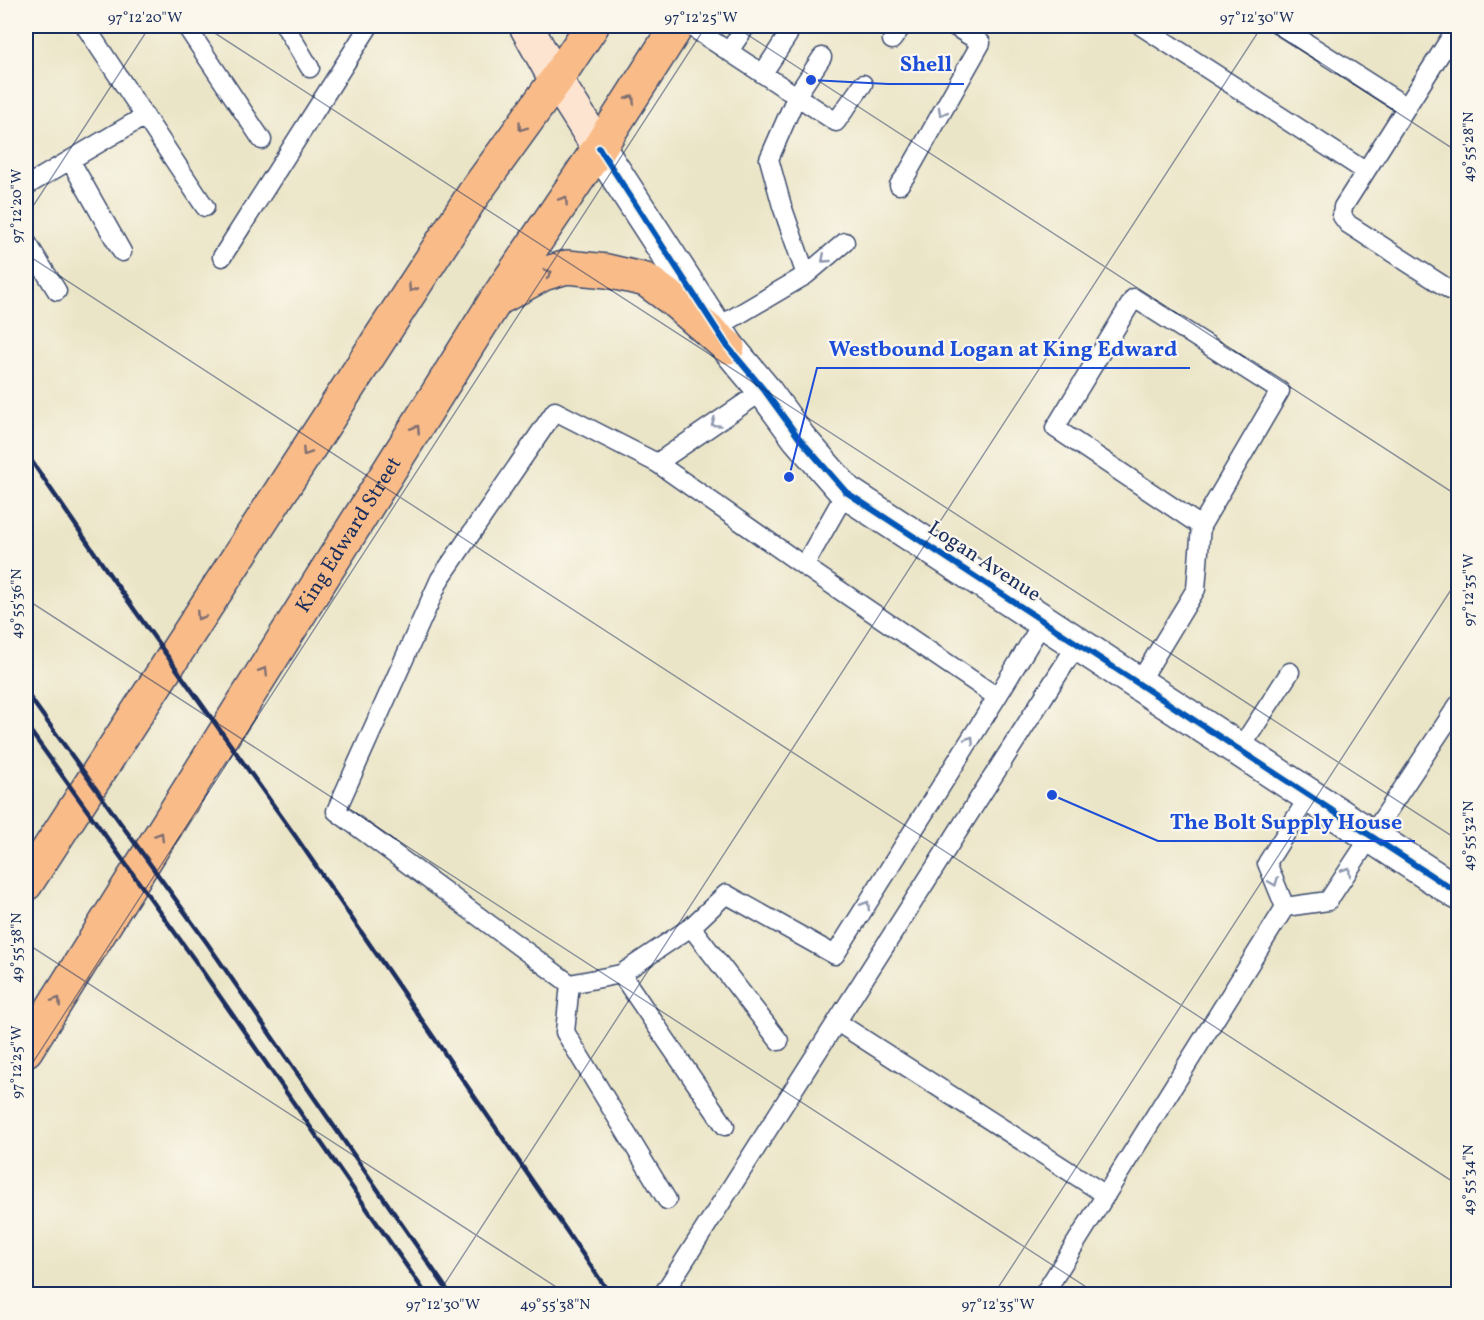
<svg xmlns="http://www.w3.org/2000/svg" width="1484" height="1320" font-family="Vollkorn,serif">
  <rect width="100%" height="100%" fill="#fbf7ec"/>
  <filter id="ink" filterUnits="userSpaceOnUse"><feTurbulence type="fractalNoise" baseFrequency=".0167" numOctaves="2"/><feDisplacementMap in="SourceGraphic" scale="12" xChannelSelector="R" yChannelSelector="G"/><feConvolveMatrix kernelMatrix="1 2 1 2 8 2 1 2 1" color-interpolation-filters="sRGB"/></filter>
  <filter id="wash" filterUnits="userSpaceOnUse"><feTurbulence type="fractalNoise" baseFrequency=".008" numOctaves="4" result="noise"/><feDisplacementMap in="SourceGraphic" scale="24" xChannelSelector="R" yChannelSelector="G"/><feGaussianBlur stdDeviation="1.35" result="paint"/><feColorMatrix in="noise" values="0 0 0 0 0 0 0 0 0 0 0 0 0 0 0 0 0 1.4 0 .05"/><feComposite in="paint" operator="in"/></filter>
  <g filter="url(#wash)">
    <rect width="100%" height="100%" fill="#ebe5c7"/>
  </g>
  <g filter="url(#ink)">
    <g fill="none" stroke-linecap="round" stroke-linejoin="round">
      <defs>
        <path id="service" d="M85,26L205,207
          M186,26L262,140
          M285,26L310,68
          M690,26L836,122L863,84
          M1141,26L1365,171
          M1280,26L1407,107
          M1458,26L1343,207L1342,216L1348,224L1458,295
          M892,40L902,26
          M729,51L746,26
          M763,73L788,35
          M70,160L122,252
          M899,185L907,174L981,43L954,26
          M26,186L145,116
          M26,241L57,291
          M222,257L369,26
          M806,275L845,242
          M716,328L806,275L782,206L769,159L797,95L822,57
          M657,463L764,390
          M804,566L846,492
          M1139,683L1196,589L1201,526L1055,428L1134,298L1280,391L1201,526
          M1240,749L1290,672
          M1285,907L1328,901L1458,705
          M1285,907L1267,863L1310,795
          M691,927L726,894L835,955L997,697
          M621,974L691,927L779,1041
          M570,984L621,974L725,1126
          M837,1022L1106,1195
          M667,1200L565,1032L570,984L336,811L440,579L555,411L657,463L804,566L997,697L1044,620
          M667,1294L665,1291L1078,643
          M1044,1294L1285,907"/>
        <path id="minor" d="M599,148L728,347L764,390L799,438L846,492L1458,893"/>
        <path id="secondary" d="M526,26L556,80L599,148"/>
        <g id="primary">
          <path d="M503,296L543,274L567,267L607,271L646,280L672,299L728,347"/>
          <path d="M26,884L473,195L556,80L592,26"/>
          <path id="s1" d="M26,1050L496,300L599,148L677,26"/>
        </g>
      </defs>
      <use href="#service" stroke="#3a4a6e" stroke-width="21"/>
      <use href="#minor" stroke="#3a4a6e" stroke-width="36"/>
      <use href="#secondary" stroke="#3a4a6e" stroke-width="36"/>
      <use href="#primary" stroke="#3a4a6e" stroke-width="36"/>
      <use href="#service" stroke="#fff" stroke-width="18"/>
      <use href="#minor" stroke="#fff" stroke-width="33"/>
      <use href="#secondary" stroke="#fde4d0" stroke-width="33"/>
      <use href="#primary" stroke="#f9bc89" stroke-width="33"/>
      <path stroke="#1b2f5e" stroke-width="4.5" d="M26,453L114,581L296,837L610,1294
        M26,692L207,943L450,1294
        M26,725L196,962L426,1294"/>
      <defs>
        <path id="cycleway" d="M599,148L728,347L764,390L799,438L846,492L1458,893"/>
      </defs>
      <use href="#cycleway" stroke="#fbf7ec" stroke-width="10"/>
      <use href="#cycleway" stroke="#0057b8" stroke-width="6"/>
    </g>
    <defs><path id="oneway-chevron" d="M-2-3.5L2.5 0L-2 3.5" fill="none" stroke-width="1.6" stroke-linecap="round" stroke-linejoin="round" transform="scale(1.5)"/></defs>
    <g stroke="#7f6e71">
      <use href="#oneway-chevron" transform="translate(631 99) rotate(-57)"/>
      <use href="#oneway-chevron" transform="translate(522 127) rotate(126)"/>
      <use href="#oneway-chevron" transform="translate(564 200) rotate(-56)"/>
      <use href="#oneway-chevron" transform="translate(548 273) rotate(-19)"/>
      <use href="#oneway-chevron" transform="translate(412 288) rotate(123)"/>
      <use href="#oneway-chevron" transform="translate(416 429) rotate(-58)"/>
      <use href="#oneway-chevron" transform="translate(306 452) rotate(123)"/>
      <use href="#oneway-chevron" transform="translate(200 616) rotate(123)"/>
      <use href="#oneway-chevron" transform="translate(264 671) rotate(-58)"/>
      <use href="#oneway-chevron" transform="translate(160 836) rotate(-58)"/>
      <use href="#oneway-chevron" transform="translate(57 1001) rotate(-58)"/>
    </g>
    <g stroke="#8d97ae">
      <use href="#oneway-chevron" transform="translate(942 112) rotate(119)"/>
      <use href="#oneway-chevron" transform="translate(825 259) rotate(139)"/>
      <use href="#oneway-chevron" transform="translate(715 423) rotate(145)"/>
      <use href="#oneway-chevron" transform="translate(970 740) rotate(-57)"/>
      <use href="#oneway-chevron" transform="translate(1347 871) rotate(-57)"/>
      <use href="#oneway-chevron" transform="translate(1274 882) rotate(68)"/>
      <use href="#oneway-chevron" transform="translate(866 905) rotate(-58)"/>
    </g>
  </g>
  <path fill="none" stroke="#1b2f5e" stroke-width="1.5" stroke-opacity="0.45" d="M204,26L1458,840M734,26L1458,496M1264,26L1458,152M26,217L150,26M26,254L1458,1185M26,599L1097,1294M26,943L567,1294M26,1073L706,26M26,1287L36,1294M438,1294L1262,26M994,1294L1458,579"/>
  <g text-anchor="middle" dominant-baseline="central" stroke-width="4.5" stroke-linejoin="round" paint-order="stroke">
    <g font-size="21" fill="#1b2f5e" stroke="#fbf7ec">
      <text stroke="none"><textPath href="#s1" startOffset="608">King Edward Street</textPath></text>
      <text transform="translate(984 562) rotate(33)">Logan Avenue</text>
    </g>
  </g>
  <path fill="none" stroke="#1d4ed8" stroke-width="2" d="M811 80L888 84H964M789 477L817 368H1190M1052 795L1158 841H1415"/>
  <g fill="#1d4ed8" stroke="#fbf7ec" stroke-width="2">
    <circle cx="811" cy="80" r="6"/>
    <circle cx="789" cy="477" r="6"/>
    <circle cx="1052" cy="795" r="6"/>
  </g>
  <g font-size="22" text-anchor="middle" font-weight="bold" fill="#1d4ed8" stroke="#fbf7ec" stroke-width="4.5" stroke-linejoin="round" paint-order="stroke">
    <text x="926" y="71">Shell</text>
    <text x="1003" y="356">Westbound Logan at King Edward</text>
    <text x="1286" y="829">The Bolt Supply House</text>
  </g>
  <rect width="1484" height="1320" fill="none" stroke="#fbf7ec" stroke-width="66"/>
  <rect x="33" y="33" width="1418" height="1254" fill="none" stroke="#1b2f5e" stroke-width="2"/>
  <g font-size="15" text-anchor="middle" fill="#1b2f5e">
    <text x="145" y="22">97°12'20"W</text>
    <text x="701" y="22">97°12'25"W</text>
    <text x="1257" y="22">97°12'30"W</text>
    <text transform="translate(1468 147) rotate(-90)" y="5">49°55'28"N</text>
    <text transform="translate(16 206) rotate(-90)" y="5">97°12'20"W</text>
    <text transform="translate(1468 590) rotate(-90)" y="5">97°12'35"W</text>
    <text transform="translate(16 604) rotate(-90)" y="5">49°55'36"N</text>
    <text transform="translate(1468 836) rotate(-90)" y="5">49°55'32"N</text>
    <text transform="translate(16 948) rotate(-90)" y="5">49°55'38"N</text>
    <text transform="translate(16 1062) rotate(-90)" y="5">97°12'25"W</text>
    <text transform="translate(1468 1180) rotate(-90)" y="5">49°55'34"N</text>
    <text x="443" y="1309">97°12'30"W</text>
    <text x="555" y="1309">49°55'38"N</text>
    <text x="998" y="1309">97°12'35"W</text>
  </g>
</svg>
